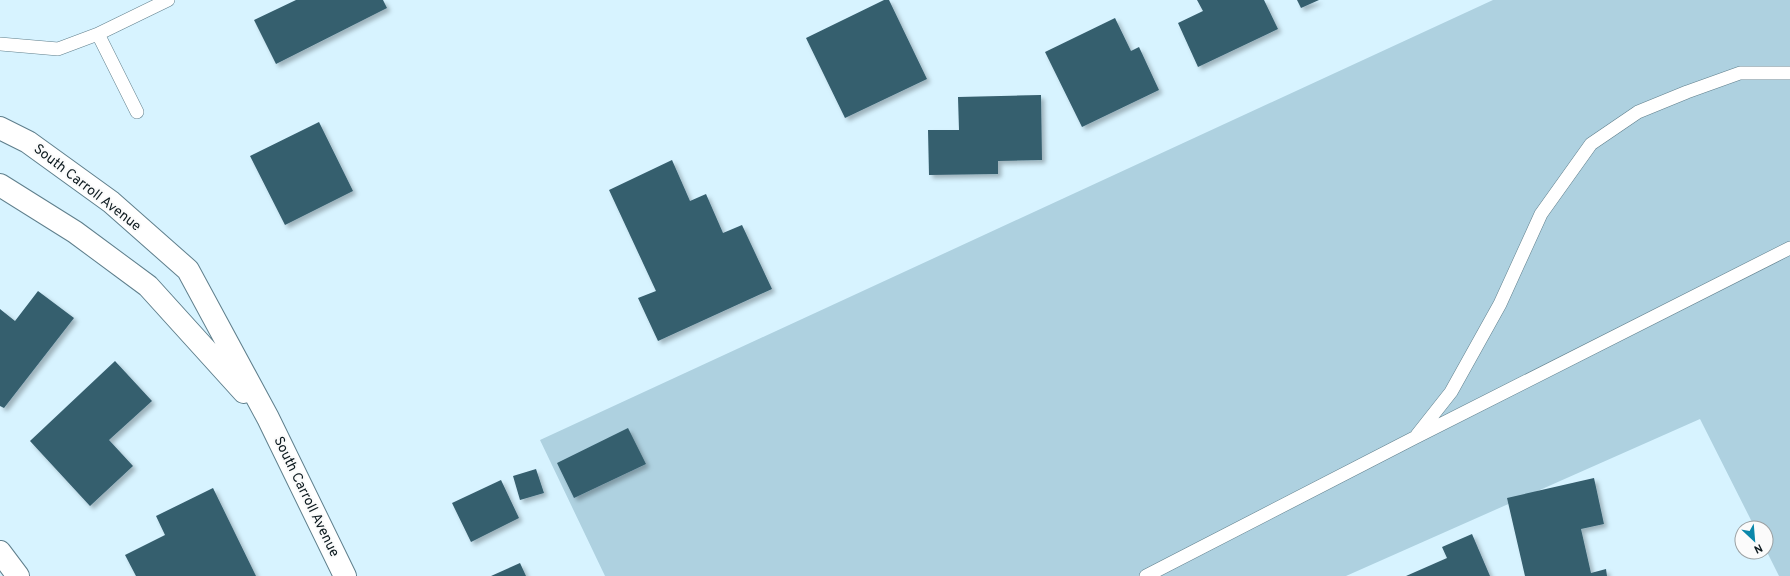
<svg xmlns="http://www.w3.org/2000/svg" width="1790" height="576" font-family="Overpass,sans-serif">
  <defs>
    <filter id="shadow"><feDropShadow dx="3.5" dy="3.5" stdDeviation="2" flood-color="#0004"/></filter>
  </defs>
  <rect width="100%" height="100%" fill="#d7f3ff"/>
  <path fill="#aed1e0" d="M1493,0H1790V576H1779L1766,550V528H1755L1700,419L1346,576H605L540,440Z"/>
  <path fill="#355e6e" filter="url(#shadow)" d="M296,0H383L387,8L276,64L254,20Z
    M884,0H889L927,79L845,118L806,38Z
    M1197,0H1264L1278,29L1198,67L1178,23L1203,11Z
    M1297,0H1319L1301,8Z
    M1115,18L1131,51L1139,47L1159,90L1082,127L1045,52Z
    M1041,95L1042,160L998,161V174L929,175L928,130H959L958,97Z
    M319,122L353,191L285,225L250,156Z
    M672,160L690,201L706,194L723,233L742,225L772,289L658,341L638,298L656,291L609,190Z
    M38,291L74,318L4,408L0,406V309L15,321Z
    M115,361L152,401L109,440L133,466L90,506L30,441Z
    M628,428L646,464L574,498L557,463Z
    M536,469L544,493L520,500L513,476Z
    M1594,478L1604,524L1581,529L1591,573L1606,569L1607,576H1525L1507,498Z
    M501,480L519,518L471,542L452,503Z
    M213,488L256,576H136L125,555L165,535L156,516Z
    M1472,534L1490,576H1406L1447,558L1442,547Z
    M520,563L526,576H491Z"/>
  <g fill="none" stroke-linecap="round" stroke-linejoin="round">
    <defs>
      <path id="lane" d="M98,34L168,0
        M0,44L58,49L98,34L137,112
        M1417,435L1451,392L1500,304L1541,214L1591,144L1638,112L1687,92L1740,73H1790
        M1146,576L1414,438L1790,248"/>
      <path id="street" d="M0,552L18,576"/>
      <path id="secondary" d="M0,128L28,142L111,202L188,270L268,418L345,576
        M0,185L75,232L148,286L244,392"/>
    </defs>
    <use href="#lane" stroke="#5f7f8c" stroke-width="14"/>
    <use href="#street" stroke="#5f7f8c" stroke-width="24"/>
    <use href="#secondary" stroke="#5f7f8c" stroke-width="24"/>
    <use href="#lane" stroke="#fff" stroke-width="13"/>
    <use href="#street" stroke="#fff" stroke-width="22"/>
    <use href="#secondary" stroke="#fff" stroke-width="22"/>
  </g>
  <g text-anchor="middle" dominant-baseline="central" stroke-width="4" stroke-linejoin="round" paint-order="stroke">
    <g font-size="14" fill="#0c191e" stroke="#fbfbfb">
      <text transform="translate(87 188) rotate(38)">South Carroll Avenue</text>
      <text transform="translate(306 497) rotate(64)">South Carroll Avenue</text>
    </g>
  </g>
  <g transform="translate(1754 540) rotate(154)"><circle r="19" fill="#fbfbfb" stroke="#9ba1a3"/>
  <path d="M0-3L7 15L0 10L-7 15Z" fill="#0a87aa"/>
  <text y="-6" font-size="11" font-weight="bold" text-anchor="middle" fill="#0c191e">N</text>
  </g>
</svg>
